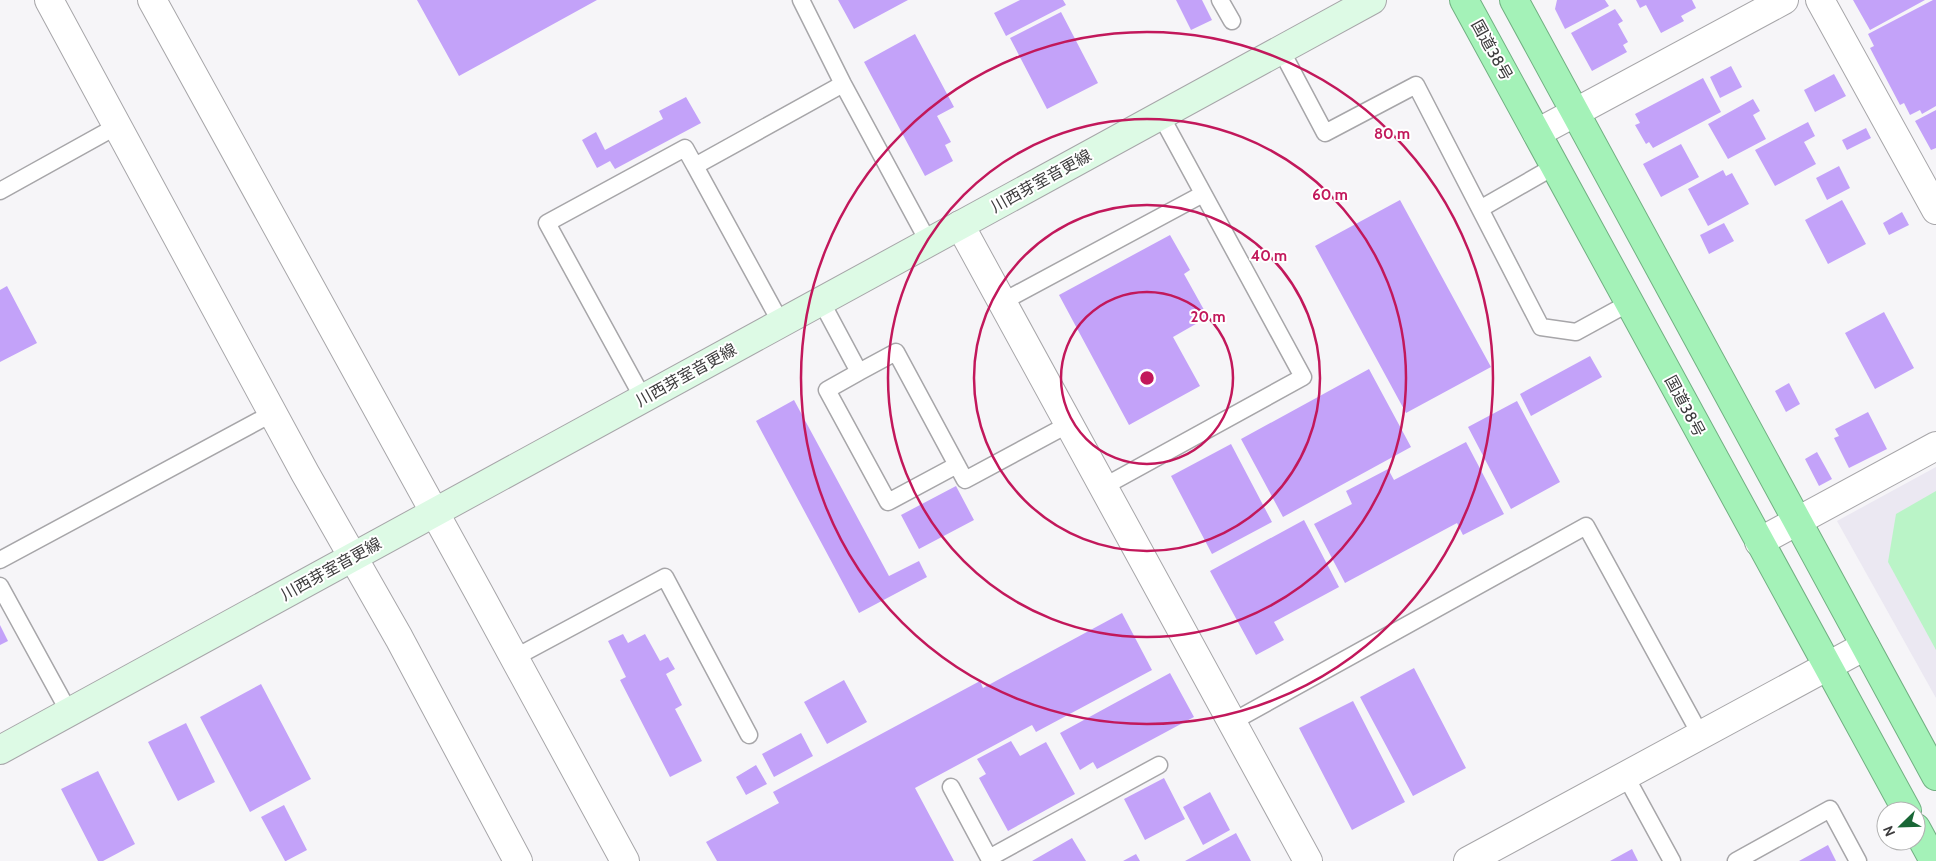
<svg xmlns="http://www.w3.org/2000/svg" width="1936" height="861" font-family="Cabin,'Noto Sans JP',sans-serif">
  <rect width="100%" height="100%" fill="#f6f5f8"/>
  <path fill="#ebe8f2" d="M1936,467V698L1837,521Z"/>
  <path fill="#baf4c7" d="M1936,491V650L1888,562L1896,514Z"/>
  <path fill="#c3a2f9" d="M417,0H597L459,76Z
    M838,0H908L854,29Z
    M1020,0H1063L1066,5L1006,36L994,13Z
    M1176,0H1202L1212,20L1191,30Z
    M1557,0H1605L1609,6L1565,29L1555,9Z
    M1636,0H1692L1696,8L1681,16L1684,21L1661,33L1646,5L1640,8Z
    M1853,0H1925L1870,30Z
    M1933,0H1936V106L1922,114L1920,110L1910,115L1904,103L1900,105L1870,48L1874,46L1868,34Z
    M1615,9L1623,21L1618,24L1628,42L1623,45L1627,52L1592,71L1571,33Z
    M1061,12L1098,83L1047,109L1010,38Z
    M915,34L954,107L937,116L951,142L945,145L953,161L925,176L864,62Z
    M1731,66L1742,87L1720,98L1710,77Z
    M1834,74L1846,96L1815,112L1804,90Z
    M1703,78L1721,112L1653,148L1649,142L1646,144L1635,125L1640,123L1635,114Z
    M686,97L701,123L615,169L610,161L597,168L582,140L596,132L605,150L663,119L659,111Z
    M1753,99L1760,111L1753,115L1766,139L1728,159L1708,124Z
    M1936,110V148L1931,150L1915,121Z
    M1808,122L1815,136L1804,142L1816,164L1775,186L1755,150Z
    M1866,128L1871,138L1847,150L1842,140Z
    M1681,144L1699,177L1661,197L1643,164Z
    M1839,166L1850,188L1827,200L1816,178Z
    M1723,170L1726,176L1732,173L1749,204L1708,226L1688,189Z
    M1400,200L1491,367L1406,413L1315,246Z
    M1842,200L1866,244L1828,264L1805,220Z
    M1902,212L1909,225L1889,235L1883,223Z
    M1724,223L1734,241L1709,254L1700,235Z
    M1170,235L1190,270L1184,274L1208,317L1173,337L1200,386L1129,425L1059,295Z
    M7,286L37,343L0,362V290Z
    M1884,312L1914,368L1875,389L1845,333Z
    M1590,356L1602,377L1531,416L1520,394Z
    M1369,369L1411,447L1283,517L1241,439Z
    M1789,383L1800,404L1786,412L1775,391Z
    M794,400L889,576L919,561L927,577L859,613L756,421Z
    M1517,401L1560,482L1511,509L1468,427Z
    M1868,412L1887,449L1849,468L1834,438L1839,436L1835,429Z
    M1466,442L1504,514L1463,535L1457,523L1345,583L1314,524L1352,504L1346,491L1388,469L1394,480Z
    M1231,444L1272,522L1212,554L1171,476Z
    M1817,452L1832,479L1819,486L1805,459Z
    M956,486L974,520L919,549L901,515Z
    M1304,520L1339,587L1274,622L1284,640L1256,655L1210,571Z
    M1122,613L1152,670L1036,732L1032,725L915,788L954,861H717L706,842L779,803L773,792L980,681L983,688Z
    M0,625L8,641L0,645Z
    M623,634L628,643L645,634L660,661L668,657L675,669L666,674L682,705L675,709L702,761L670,777L620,680L626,677L608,641Z
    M1414,668L1466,768L1413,796L1360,697Z
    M1170,673L1194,717L1097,769L1093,762L1080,770L1060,733Z
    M844,680L867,722L827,744L804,702Z
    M261,684L311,779L250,812L200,717Z
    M1353,701L1405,802L1352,830L1299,728Z
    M186,723L215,782L178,801L148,742Z
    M801,733L813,756L774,777L762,754Z
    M1011,741L1020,756L1046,742L1075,794L1008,831L979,778L986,774L977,759Z
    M756,765L767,784L746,795L736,777Z
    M98,771L135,844L103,861H98L61,789Z
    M1164,778L1185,819L1145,840L1124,799Z
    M1210,792L1230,830L1203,845L1183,807Z
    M284,805L307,850L286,861H285L261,817Z
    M1236,833L1251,861H1185Z
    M1072,838L1086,861H1032Z
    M1828,845L1836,861H1799Z
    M1632,849L1638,861H1610Z
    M1136,854L1140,861H1123Z"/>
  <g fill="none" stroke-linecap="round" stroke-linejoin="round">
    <defs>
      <path id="service" d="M801,0L843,84L929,243
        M1220,0L1232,21
        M1281,50L1325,133L1416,85L1541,327L1576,332L1629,303
        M0,191L117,126
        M1480,209L1555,166
        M821,301L859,372L896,352L965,480L1069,424
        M1002,302L1203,194
        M781,323L695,166L843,84
        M859,372L827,390L888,502L957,465
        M643,398L547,223L685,148L695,166
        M1103,487L1303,377L1161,116
        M0,560L273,413
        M0,586L69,712
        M514,658L665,577L749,735
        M1232,722L1586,526L1700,734
        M1625,775L1672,861
        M951,787L989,858
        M991,861L989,858L1159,765
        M1736,861L1830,809L1858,861"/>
      <path id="minor" d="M1820,0L1936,210
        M1537,133L1784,0
        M960,225L1308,861
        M1759,542L1936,446"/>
      <path id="tertiary" d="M49,0L305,473L399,638L518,861
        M152,0L479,593L625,861
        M1468,861L1865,646"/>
      <path id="secondary" d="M0,750L1372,0"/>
      <path id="trunk" d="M1464,0L1907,811
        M1514,0L1936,776
        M1916,828L1934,861"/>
    </defs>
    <use href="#service" stroke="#a7a6a9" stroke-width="19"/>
    <use href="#minor" stroke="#a7a6a9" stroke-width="30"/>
    <use href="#tertiary" stroke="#a7a6a9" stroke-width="30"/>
    <use href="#secondary" stroke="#a7a6a9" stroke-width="30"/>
    <use href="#trunk" stroke="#71b082" stroke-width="30"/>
    <use href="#service" stroke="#fff" stroke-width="16"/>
    <use href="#minor" stroke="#fff" stroke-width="28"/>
    <use href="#tertiary" stroke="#fff" stroke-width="28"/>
    <use href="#secondary" stroke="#ddfae5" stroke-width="28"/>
    <use href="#trunk" stroke="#a4f2b8" stroke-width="28"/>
  </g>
  <g fill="none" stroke="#c2185b" stroke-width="2.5">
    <circle cx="1147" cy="378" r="86"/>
    <circle cx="1147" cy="378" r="173"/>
    <circle cx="1147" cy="378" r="259"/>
    <circle cx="1147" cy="378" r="346"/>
  </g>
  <g text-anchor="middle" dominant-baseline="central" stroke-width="4" stroke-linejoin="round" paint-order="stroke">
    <g font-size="16" fill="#3c3b3c" stroke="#fff">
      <text transform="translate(1492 50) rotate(61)">国道38号</text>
      <text transform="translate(1041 181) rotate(-29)">川西芽室音更線</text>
      <text transform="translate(686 375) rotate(-29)">川西芽室音更線</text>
      <text transform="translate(1685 406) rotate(62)">国道38号</text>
      <text transform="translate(331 569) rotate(-29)">川西芽室音更線</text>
    </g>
  </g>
  <circle cx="1147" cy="378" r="8" fill="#c2185b" stroke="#fff" stroke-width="2.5"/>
  <g font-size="15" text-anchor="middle" font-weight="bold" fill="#c2185b" stroke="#fff" stroke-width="4" stroke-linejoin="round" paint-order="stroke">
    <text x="1392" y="139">80 m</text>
    <text x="1330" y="200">60 m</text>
    <text x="1269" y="261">40 m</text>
    <text x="1208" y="322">20 m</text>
  </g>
  <g transform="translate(1901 826) rotate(247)"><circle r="24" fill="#ffffff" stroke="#b1b1b1"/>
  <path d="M0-4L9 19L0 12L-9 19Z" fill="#186635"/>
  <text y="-8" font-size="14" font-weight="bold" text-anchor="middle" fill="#3c3b3c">N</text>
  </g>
</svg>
